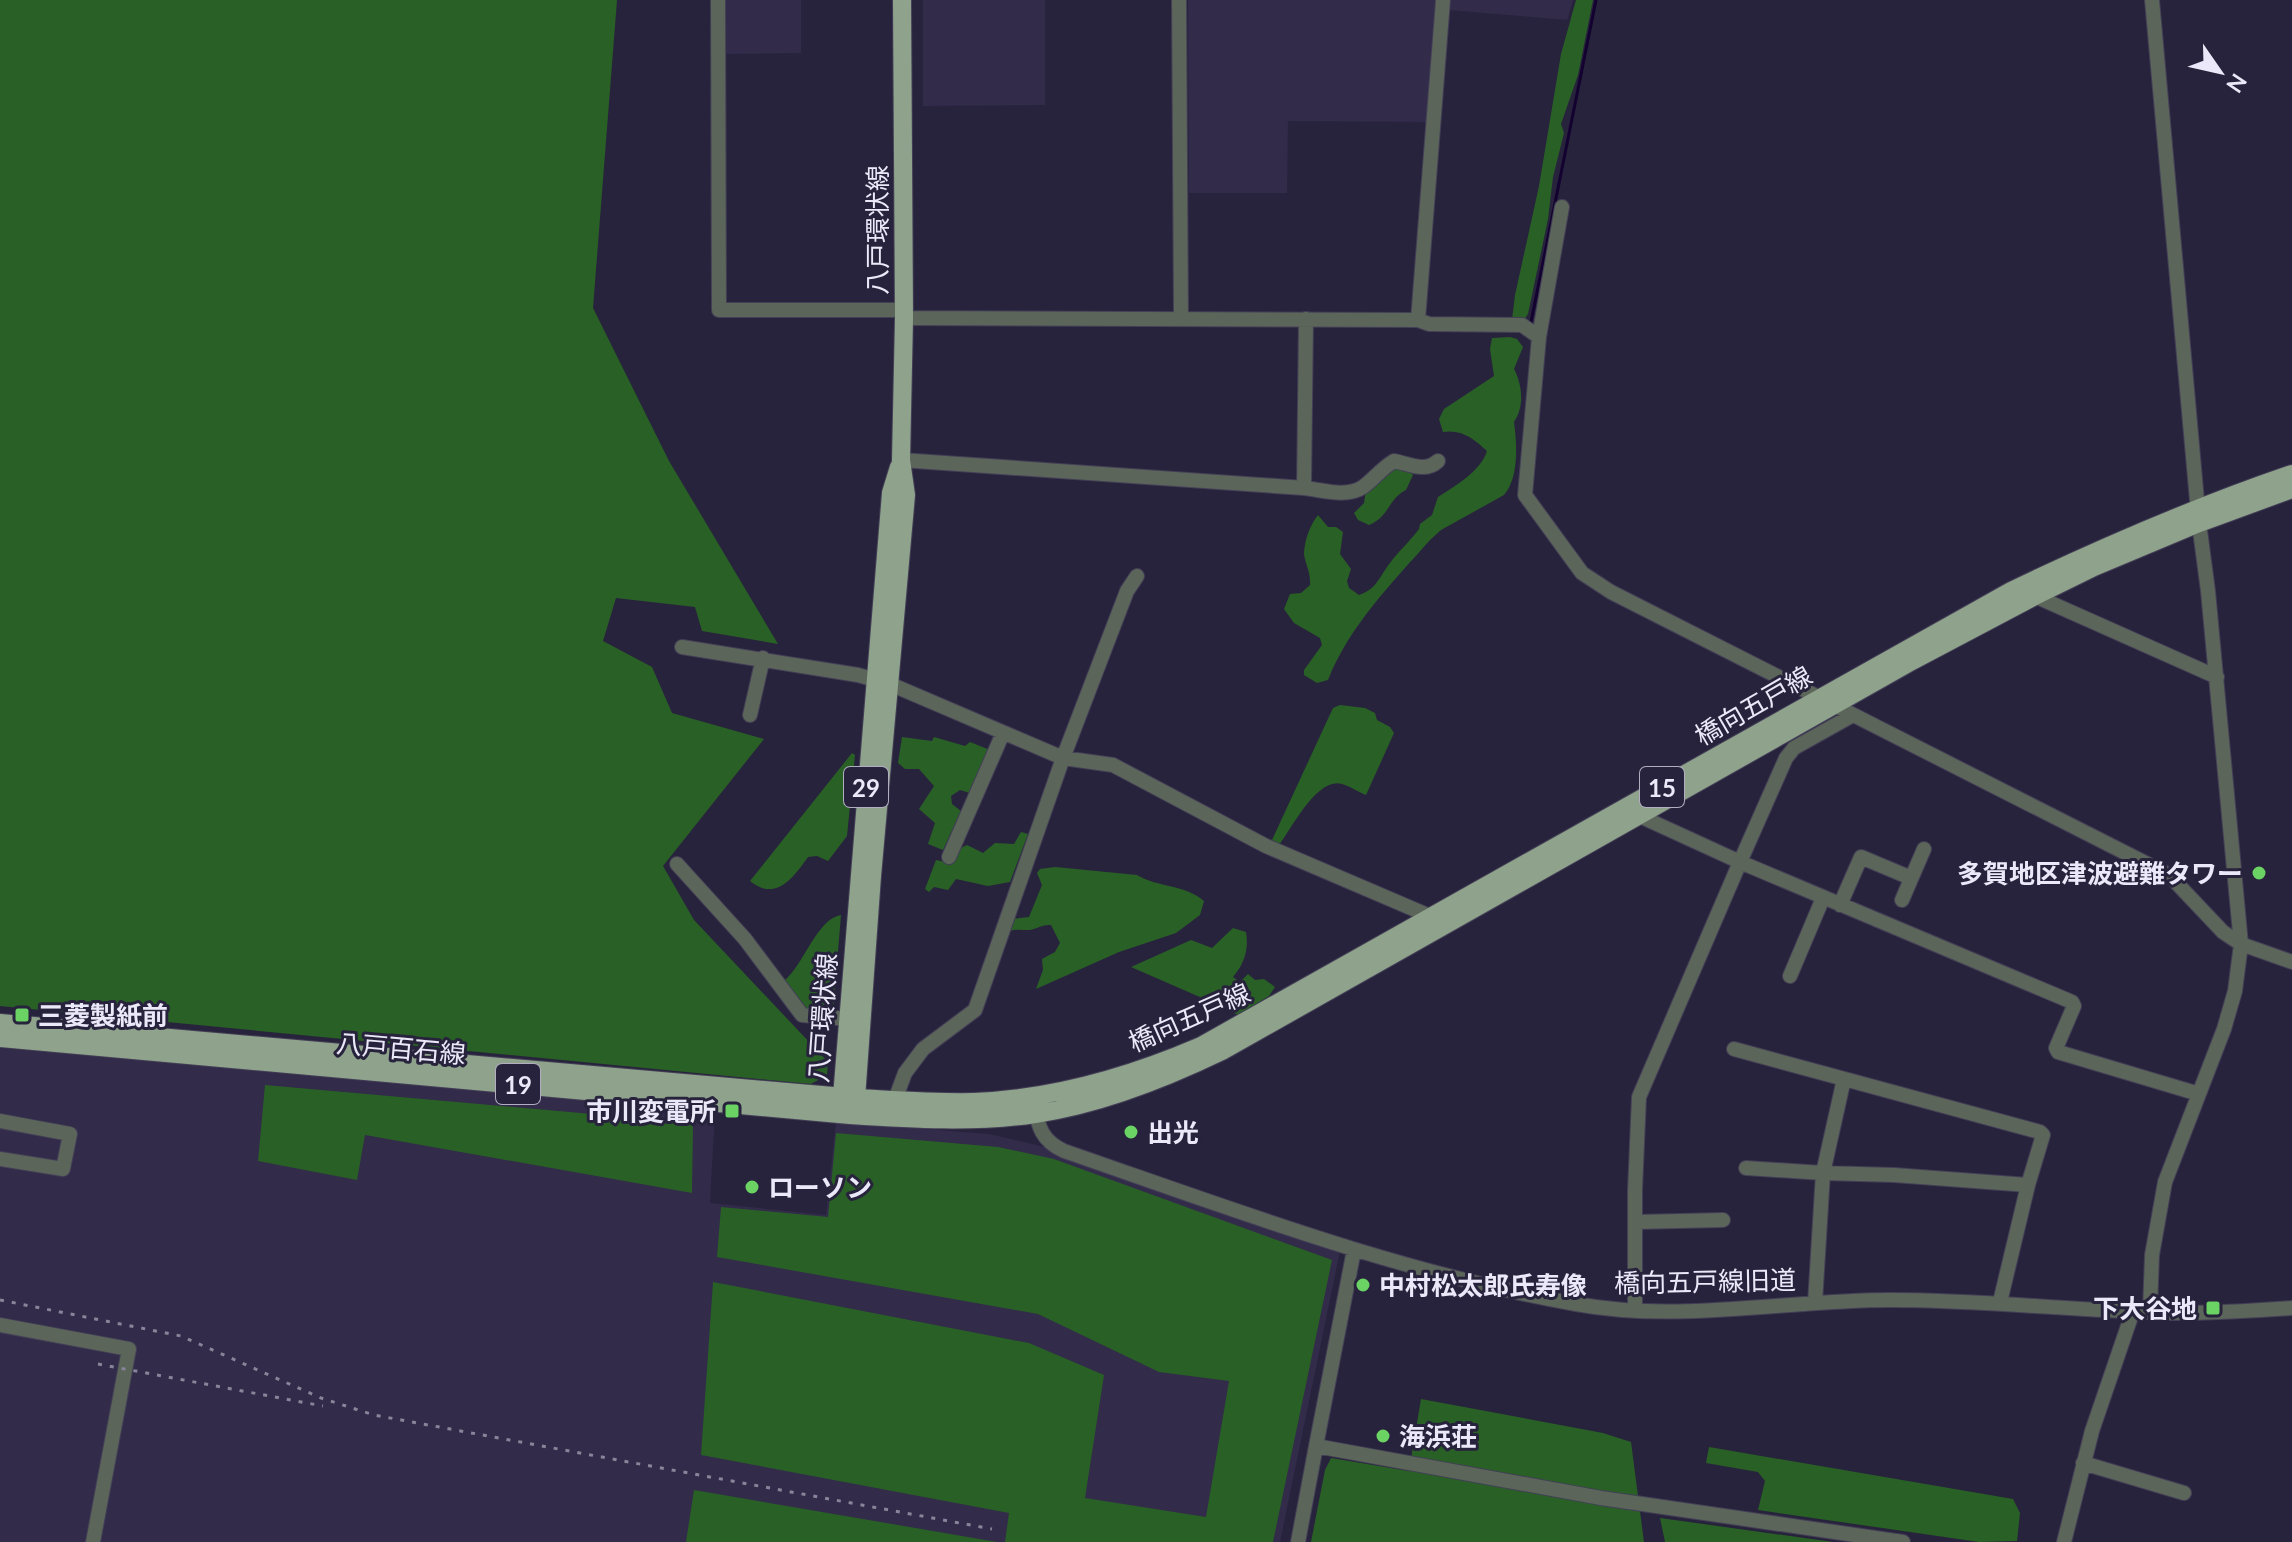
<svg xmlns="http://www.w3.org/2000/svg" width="2292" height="1542" font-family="Lato,'Noto Sans JP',sans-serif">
  <rect width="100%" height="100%" fill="#28233c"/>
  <path fill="#322b4a" d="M723,0H801V53L723,54Z
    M923,0H1045V105L923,106Z
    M1188,0H1437L1427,122L1288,121L1287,193H1189Z
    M1450,0H1573L1567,20L1449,10Z
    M0,1048L715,1111L710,1203L826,1215L836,1122L989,1134L1041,1146L1340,1251L1280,1542H0Z"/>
  <path fill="#296026" d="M0,0H617L593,308L669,461L778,644L702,631L695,607L616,598L603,641L652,667L672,713L764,739L663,866L694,920L828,1062L827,1075L811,1084L0,1006Z
    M1576,0H1593L1578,75L1561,124L1564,133L1553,177L1548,219L1528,314L1524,320H1512L1515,295L1539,186L1561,54Z
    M1510,337L1517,339L1523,347L1514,369C1522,384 1525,406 1514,422C1517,444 1519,478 1504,495L1441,530L1430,540C1391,584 1350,625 1328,680L1317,683L1304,675V670L1322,645L1320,638L1294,623L1284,609L1290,594L1301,593L1310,585C1311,572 1304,561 1304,553C1305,539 1310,525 1318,515L1328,527H1336L1343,532L1340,554L1351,569L1347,581L1349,588L1359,595C1377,589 1379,577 1390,563C1398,552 1410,541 1419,529L1420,524L1432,515L1438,497C1455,486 1481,471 1487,451C1474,439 1462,429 1443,432L1439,419L1444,409L1494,376L1490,349L1492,338Z
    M1391,467L1409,469L1413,475L1406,490C1389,498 1389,517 1369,525L1358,520L1354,513L1364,503L1366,490Z
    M1340,705L1365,708L1375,713L1377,720L1390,727L1394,733L1366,795C1358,792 1350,786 1342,784C1317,777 1292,828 1279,845L1272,840L1333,708Z
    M902,737L932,741L934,737L965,746L970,742L990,750L970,793L960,790L951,796L952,804L961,811L943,850L928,844L935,823L919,809L934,786L919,769H905L898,763Z
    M852,753L855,755L847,836L828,861L817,856L808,857C793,878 776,902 750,881Z
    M1021,832L1028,834L1010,882L988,886L956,879L948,890L934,887L929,892L925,889L936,860L950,863L955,851L967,845L983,853L995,843L1014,844Z
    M1055,867L1137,875C1159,888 1184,884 1204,901L1200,915L1176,933L1119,952L1036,989L1043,970L1042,959L1055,952L1060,943L1051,925C1042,924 1036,930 1027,930C1020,930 1016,929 1009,931L1012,919L1029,917L1042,885L1037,873L1040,869Z
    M841,915L833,1011H804L785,980C804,964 817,919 841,915Z
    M1233,928L1246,932C1249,950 1244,964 1233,977L1240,982L1248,974L1255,980L1264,979L1275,987L1269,996L1238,1015L1224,1008L1230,998L1221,990L1213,993L1209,1001L1131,967L1191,940L1212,948Z
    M265,1085L693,1123L692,1193L365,1135L357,1180L258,1161Z
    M836,1133L998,1147L1054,1159L1332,1260L1273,1542H1005L1009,1513L701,1455L713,1282L1029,1343L1104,1375L1085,1498L1206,1517L1229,1381L1159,1372L1038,1314L717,1257L721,1207L828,1217Z
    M1421,1399L1603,1433L1631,1442L1644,1542H1311L1325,1470L1331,1458L1409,1471Z
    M1709,1447L2013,1499L2020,1513L2017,1541L1979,1542L1758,1510L1765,1481L1758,1472L1706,1463Z
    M694,1490L997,1542H686Z
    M1660,1518L1833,1542H1665Z"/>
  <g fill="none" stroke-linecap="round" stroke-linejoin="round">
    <path stroke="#130230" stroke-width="3" d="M1531,322L1596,0"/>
    <defs>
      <path id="minor" d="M718,0L719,310H903
        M1179,0L1181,317
        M2152,0L2199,523L2208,591L2241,944L2292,962
        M904,318L1418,320L1443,0
        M1418,320L1429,324L1522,325L1539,337L1525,495L1582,573L1611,592L2169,875L2223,932L2241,944L2235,991L2224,1029L2165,1182L2152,1255L2150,1311
        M1539,337L1562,207
        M901,460L1304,488L1306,319
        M1304,488C1323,490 1346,498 1363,487C1374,479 1382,468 1394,461C1410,464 1425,473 1438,461
        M2035,596L2217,677
        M682,647L858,675L890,684L1063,758L1113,765L1266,846L1439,920
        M750,715L763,658
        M1633,813L1740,862L1786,758L1794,748L1853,715
        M949,857L1003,733
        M677,864L745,939L802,1015L849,1019
        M1902,900L1924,849
        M1840,905L1861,857L1911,878
        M1790,976L1823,898
        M1734,1049L2040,1132L2043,1135L2028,1185L2000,1302
        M1844,1079L1823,1173L1894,1175L2028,1185
        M895,1100L905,1073L923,1049L975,1010L1063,758L1127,591L1137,576
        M1034,1104C1038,1127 1042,1141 1064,1151C1232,1209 1400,1273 1576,1304C1679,1323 1786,1300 1890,1300C1984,1300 2078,1311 2173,1313C2213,1313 2252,1311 2292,1308
        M0,1121L70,1134L63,1169L0,1159
        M1746,1168L1823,1173L1815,1303
        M1636,1222L1723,1220
        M1635,1311V1190L1639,1097L1740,862L2072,1002L2074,1006L2056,1048L2058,1052L2199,1094
        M0,1325L129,1349L93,1542
        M1316,1446L1354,1250
        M2083,1463L2184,1493
        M1298,1542L1316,1446L1601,1498L1903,1542
        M2064,1542L2092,1431L2133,1311"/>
      <path id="major" d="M0,1023L856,1098C895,1100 935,1103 974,1102C1052,1099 1129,1077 1201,1046L2011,591C2103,547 2195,507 2292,474
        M0,1038L850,1115C911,1119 975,1123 1035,1114C1098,1105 1166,1078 1222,1051L1912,661L2035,596L2094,567L2199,523L2292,489
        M846,1105L842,1097L891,493L899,467
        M853,1106L856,1098L872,876L906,495L901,460L904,318L902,0"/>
    </defs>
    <use href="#minor" stroke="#433f56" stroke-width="16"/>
    <use href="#major" stroke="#433f56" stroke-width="20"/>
    <use href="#minor" stroke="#5b655a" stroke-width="14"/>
    <use href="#major" stroke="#8ea28c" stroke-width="18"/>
    <path stroke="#888499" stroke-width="3" stroke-dasharray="4 8" stroke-linecap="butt" d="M0,1300L181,1336L321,1398L374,1415L992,1529
      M98,1364L323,1406"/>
  </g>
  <g fill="#6ad363" stroke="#28233c" stroke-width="3">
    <circle cx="2259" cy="873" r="8"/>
    <rect x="14" y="1007" width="16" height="16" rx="4"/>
    <rect x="724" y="1103" width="16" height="16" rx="4"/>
    <circle cx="1131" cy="1132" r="8"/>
    <circle cx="752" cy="1187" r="8"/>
    <circle cx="1363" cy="1285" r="8"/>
    <rect x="2205" y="1300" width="16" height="16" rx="4"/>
    <circle cx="1383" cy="1436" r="8"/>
  </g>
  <g text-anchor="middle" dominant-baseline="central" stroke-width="6" stroke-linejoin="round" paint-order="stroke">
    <g fill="#28233c" stroke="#b0aec0" stroke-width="2">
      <rect x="844" y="767" width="44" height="40" rx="6"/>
      <rect x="1640" y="767" width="44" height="40" rx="6"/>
      <rect x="496" y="1064" width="44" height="40" rx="6"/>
    </g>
    <g font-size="24" font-weight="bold" fill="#ebe9f9">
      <text x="866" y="787">29</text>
      <text x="1662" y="787">15</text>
      <text x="518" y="1084">19</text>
    </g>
    <g font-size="26" fill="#ebe9f9" stroke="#28233c">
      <text transform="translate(877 230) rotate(-90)">八戸環状線</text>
      <text transform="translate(1753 705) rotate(-30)">橋向五戸線</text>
      <text transform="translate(1189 1017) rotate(-24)">橋向五戸線</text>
      <text transform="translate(822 1018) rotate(-86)">八戸環状線</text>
      <text transform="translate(401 1048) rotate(5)">八戸百石線</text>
      <text transform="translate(1705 1281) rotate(-1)">橋向五戸線旧道</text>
    </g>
    <g font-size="26" font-weight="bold" fill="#ebe9f9" stroke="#28233c" text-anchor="start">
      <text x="2243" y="873" text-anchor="end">多賀地区津波避難タワー</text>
      <text x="38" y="1015">三菱製紙前</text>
      <text x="716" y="1111" text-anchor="end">市川変電所</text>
      <text x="1147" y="1132">出光</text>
      <text x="768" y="1187">ローソン</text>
      <text x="1379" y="1285">中村松太郎氏寿像</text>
      <text x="2197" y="1308" text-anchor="end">下大谷地</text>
      <text x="1399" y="1436">海浜荘</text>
    </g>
  </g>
  <g transform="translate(2220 72) rotate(124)" stroke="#28233c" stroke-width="6" paint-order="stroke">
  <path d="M0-6L14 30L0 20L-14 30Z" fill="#ebe9f9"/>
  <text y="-12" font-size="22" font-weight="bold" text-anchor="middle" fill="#ebe9f9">N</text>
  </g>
</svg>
